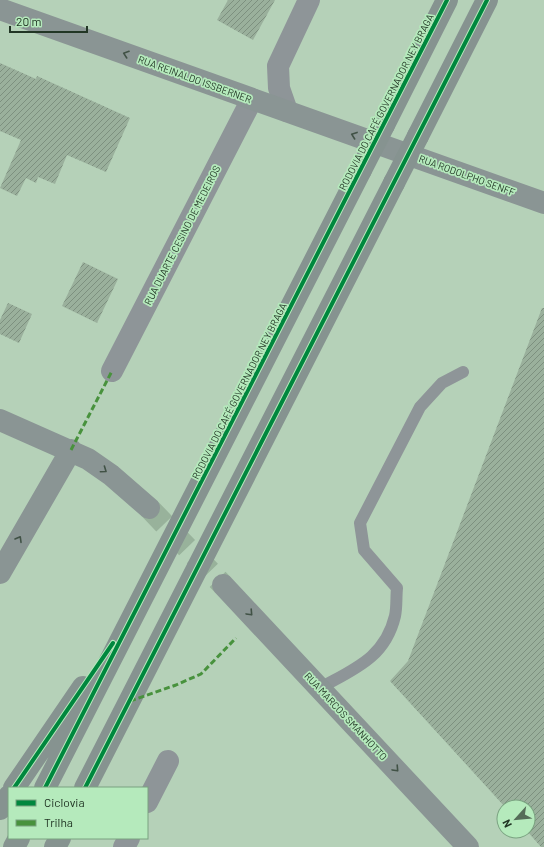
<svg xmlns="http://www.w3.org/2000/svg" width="544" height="847" font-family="Barlow,sans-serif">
  <defs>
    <pattern id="building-hatch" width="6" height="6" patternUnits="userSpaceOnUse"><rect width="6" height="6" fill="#9ab09c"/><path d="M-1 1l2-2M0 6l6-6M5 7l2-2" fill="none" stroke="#7d907f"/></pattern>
  </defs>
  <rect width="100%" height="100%" fill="#b5d1b8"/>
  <path fill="url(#building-hatch)" d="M228,0H275L253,40L217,20Z
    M0,63L36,79L37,76L130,118L106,172L67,155L55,184L38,177L36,183L26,178L17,196L0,188L21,140L0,131Z
    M83,262L118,279L97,323L62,306Z
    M8,303L32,314L19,343L0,334V320Z
    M542,308H544V847H541L527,831L528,807H505L390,681L408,661Z"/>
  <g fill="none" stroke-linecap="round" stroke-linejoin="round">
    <path stroke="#98b29b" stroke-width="22" stroke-dasharray="22 11" stroke-linecap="butt" d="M149,508L223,585"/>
    <path stroke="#8e9598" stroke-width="12" d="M320,688C354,669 385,658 395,616C397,607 396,597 397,588L364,550L360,523L420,407L442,383L463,372"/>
    <path stroke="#8e9598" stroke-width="22" d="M287,111L279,88L278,66L309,0
      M112,371L252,99
      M147,802L168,761
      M124,847L129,838"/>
    <path stroke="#8a9594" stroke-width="22" d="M0,9L544,203
      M0,420L88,459L111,475L149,508
      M0,573L71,450
      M223,585L468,847"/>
    <path stroke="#869390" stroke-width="22" d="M384,125L447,0
      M418,136L487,0
      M14,788L83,687
      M45,788L361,170
      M85,788L394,183
      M0,809L9,796
      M14,847L19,838
      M55,847L60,838"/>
    <path stroke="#869390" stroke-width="22" d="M361,170L384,125
      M394,183L418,136"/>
    <path stroke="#48923d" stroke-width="3" stroke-dasharray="6 3" stroke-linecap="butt" d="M71,450L112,371
      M130,701L176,685L201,674L236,638"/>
    <defs>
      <path id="cycleway" d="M14,788L113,643
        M45,788L447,0
        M85,788L487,0"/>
    </defs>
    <use href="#cycleway" stroke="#b5eabc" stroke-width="6"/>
    <use href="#cycleway" stroke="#00873e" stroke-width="4"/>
  </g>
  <defs><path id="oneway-chevron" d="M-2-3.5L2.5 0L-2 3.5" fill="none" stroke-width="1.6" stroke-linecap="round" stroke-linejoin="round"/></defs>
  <g stroke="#415246">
    <use href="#oneway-chevron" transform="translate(126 54) rotate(-161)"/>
    <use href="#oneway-chevron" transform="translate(354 135) rotate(-160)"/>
    <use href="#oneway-chevron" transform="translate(104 470) rotate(35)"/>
    <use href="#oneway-chevron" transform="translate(19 539) rotate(-60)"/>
    <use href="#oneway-chevron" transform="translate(250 613) rotate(47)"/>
    <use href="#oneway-chevron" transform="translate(396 769) rotate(47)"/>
  </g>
  <g text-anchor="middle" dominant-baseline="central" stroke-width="3.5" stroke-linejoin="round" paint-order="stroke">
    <g font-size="10" fill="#223625" stroke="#b5eabc">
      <text transform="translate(195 79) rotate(20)">RUA REINALDO ISSBERNER</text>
      <text transform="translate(386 102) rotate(-63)">RODOVIA DO CAFÉ GOVERNADOR NEY BRAGA</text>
      <text transform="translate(467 175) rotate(20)">RUA RODOLPHO SENFF</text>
      <text transform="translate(182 235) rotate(-63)">RUA DUARTE CESINO DE MEDEIROS</text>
      <text transform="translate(239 391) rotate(-63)">RODOVIA DO CAFÉ GOVERNADOR NEY BRAGA</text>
      <text transform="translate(346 716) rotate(47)">RUA MARCOS SMANHOTTO</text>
    </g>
  </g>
  <rect x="8" y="787" width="140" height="52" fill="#b5eabc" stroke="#7aa280"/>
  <rect x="16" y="800" width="20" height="6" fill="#00873e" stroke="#7aa280"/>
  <text x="44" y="807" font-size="12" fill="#223625">Ciclovia</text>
  <rect x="16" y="820" width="20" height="6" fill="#48923d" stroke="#7aa280"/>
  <text x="44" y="827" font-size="12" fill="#223625">Trilha</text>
  <g transform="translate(516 819) rotate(243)"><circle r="19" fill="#b5eabc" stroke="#7aa280"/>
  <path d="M0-3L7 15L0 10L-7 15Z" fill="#556c58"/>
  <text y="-6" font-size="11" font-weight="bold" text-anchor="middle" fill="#223625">N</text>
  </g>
  <path d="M10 26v6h77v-6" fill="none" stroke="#223625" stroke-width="2"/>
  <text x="16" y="26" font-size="12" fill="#223625" stroke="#b5eabc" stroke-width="3" paint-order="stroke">20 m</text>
</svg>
